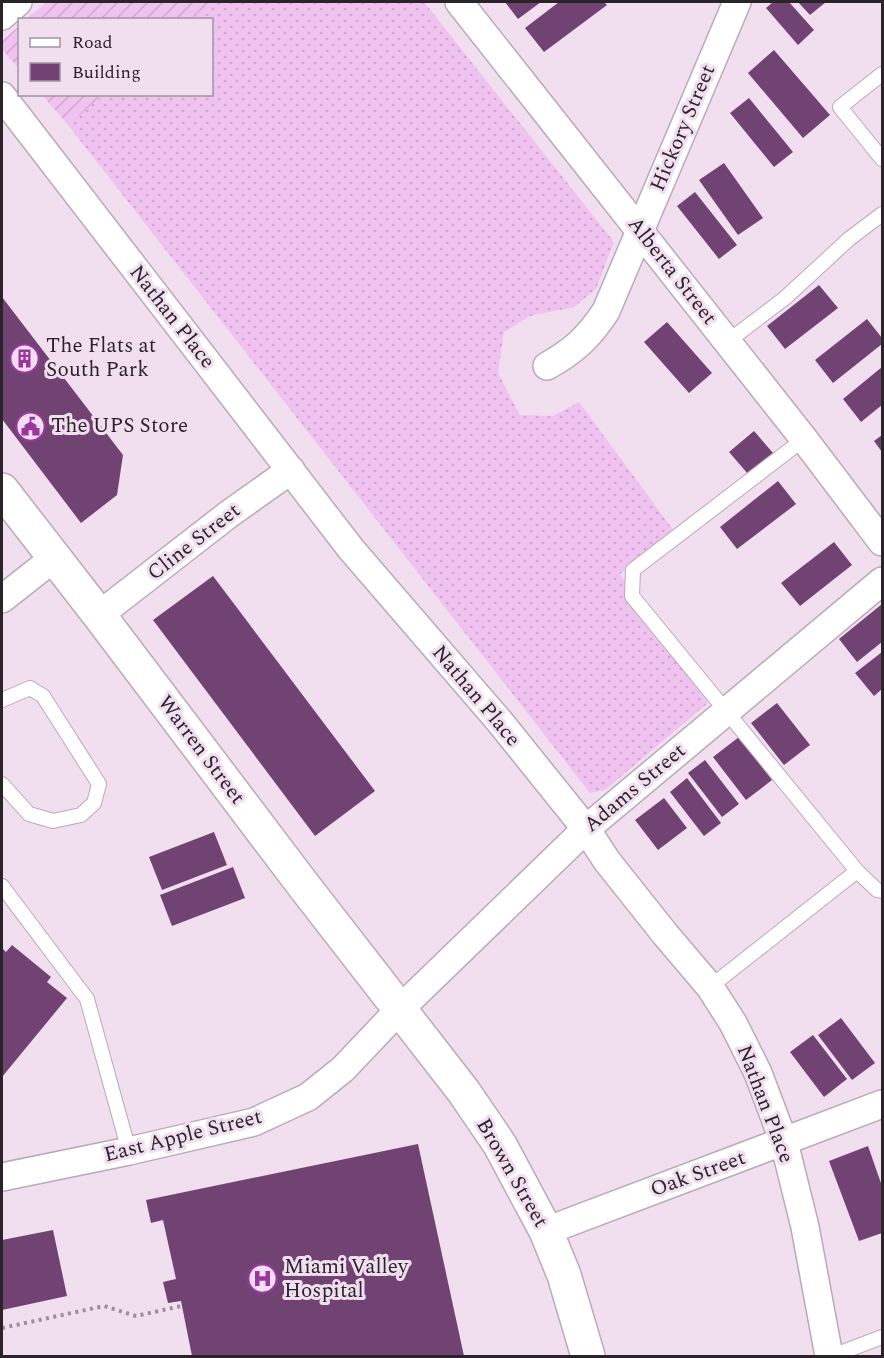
<svg xmlns="http://www.w3.org/2000/svg" width="884" height="1358" font-family="Spectral,serif">
  <defs>
    <pattern id="grass-dots" width="8" height="8" patternUnits="userSpaceOnUse" patternTransform="scale(1.5)"><rect width="8" height="8" fill="#f0c2f0"/><path d="M2 2h.1M6 6h.1" fill="none" stroke="#cea6ce" stroke-width="1.8" stroke-linecap="round"/></pattern>
    <pattern id="garden-furrows" width="10" height="10" patternUnits="userSpaceOnUse" patternTransform="scale(1.5)"><rect width="10" height="10" fill="#f0c2f0"/><path d="M-1 1l2-2M0 10L10 0M9 11l2-2" fill="none" stroke="#cea6ce"/></pattern>
  </defs>
  <rect width="100%" height="100%" fill="#f1dff0"/>
  <path fill="url(#grass-dots)" d="M211,2H424L614,242L596,289L574,307L530,316L504,332L498,373L520,415L553,416L579,402L674,531L620,574L708,703L605,790L590,793L68,125L103,95L212,94V20L190,19Z"/>
  <path fill="url(#garden-furrows)" d="M47,2H211L190,19H26Z
    M19,26V69L2,49V41Z
    M42,95H103L68,125Z"/>
  <path fill="#714372" d="M505,2H541L518,19Z
    M559,2H604L607,5L544,52L525,28Z
    M773,2H789L814,30L798,45L766,8Z
    M798,2H826L810,15Z
    M774,50L830,115L803,138L748,73Z
    M749,98L793,152L774,167L730,113Z
    M724,163L763,218L738,235L699,180Z
    M695,192L737,245L719,259L677,206Z
    M819,285L838,308L785,349L767,326Z
    M2,297L123,455L117,495L81,523L2,419Z
    M867,319L882,338V344L833,383L815,360Z
    M667,322L712,373L689,393L644,342Z
    M882,367V405L861,422L843,399Z
    M754,431L773,453L748,474L729,452Z
    M882,435V452L874,441Z
    M778,481L796,504L737,549L720,527Z
    M834,542L852,565L800,606L781,583Z
    M213,576L375,791L315,836L153,620Z
    M882,604V642L857,662L839,639Z
    M882,652V689L874,696L855,673Z
    M777,703L810,745L784,765L751,723Z
    M739,737L772,780L746,800L713,757Z
    M705,760L739,804L722,817L688,773Z
    M687,778L721,823L704,836L670,792Z
    M664,798L687,828L658,850L635,820Z
    M214,832L227,865L162,890L149,857Z
    M233,867L245,898L172,926L160,895Z
    M12,945L51,977L47,982L67,998L2,1077V948L6,952Z
    M841,1018L875,1063L852,1080L818,1035Z
    M813,1035L847,1079L824,1097L790,1052Z
    M418,1144L464,1356H192L181,1301L168,1303L163,1282L176,1279L163,1220L151,1223L146,1200Z
    M868,1146L882,1186V1233L859,1241L829,1161Z
    M53,1230L67,1296L2,1310V1240Z"/>
  <g fill="none" stroke-linecap="round" stroke-linejoin="round">
    <defs>
      <path id="service" d="M882,74L840,107L882,159
        M727,342L785,298L849,239L882,214
        M804,439L633,570L632,596L857,871
        M2,700L30,688L43,696L99,784L94,803L81,815L53,821L29,814L2,784
        M2,886L87,999L129,1151
        M710,987L857,871L877,890L882,891
        M832,1356L882,1337"/>
      <path id="minor" d="M459,2L804,439L882,542
        M2,16L18,2
        M2,96L351,549L500,722L586,829L607,861L665,934L710,987L733,1023L758,1073L784,1142L805,1227L829,1356
        M547,366C574,351 589,337 606,311L737,2
        M2,599L54,558
        M99,615L229,514L291,470
        M2,1177L129,1151L254,1122L308,1097L343,1069L400,1009L586,829L882,581
        M546,1231L882,1104"/>
      <path id="tertiary" d="M2,490L99,615L304,886L464,1092L500,1145L546,1231L564,1275L588,1356"/>
    </defs>
    <use href="#service" stroke="#b9a9b9" stroke-width="16"/>
    <use href="#minor" stroke="#b9a9b9" stroke-width="30"/>
    <use href="#tertiary" stroke="#b9a9b9" stroke-width="36"/>
    <path stroke="#9b8e9b" stroke-width="4" stroke-dasharray="3 4.5" stroke-linecap="butt" d="M2,1328L104,1306L136,1316L181,1306"/>
    <use href="#service" stroke="#fff" stroke-width="14"/>
    <use href="#minor" stroke="#fff" stroke-width="27"/>
    <use href="#tertiary" stroke="#fff" stroke-width="33"/>
  </g>
  <defs>
    <symbol id="building-ring" viewBox="-11 -11 22 22"><circle r="9.5" fill="#f1dff0" stroke="#9a379e" stroke-width="1.5"/><path d="M-4-6H4V6H1V3H-1V6H-4ZM-2.5-4.3h1.7v1.8h-1.7ZM.8-4.3h1.7v1.8H.8ZM-2.5-1h1.7V.8h-1.7ZM.8-1h1.7V.8H.8Z" fill="#9a379e"/></symbol>
    <symbol id="civic-ring" viewBox="-11 -11 22 22"><circle r="9.5" fill="#f1dff0" stroke="#9a379e" stroke-width="1.5"/><path d="M-.6-6.5H3V-4.5H.6V-3L4-1V1h2V6H-6V1h2V-1L-.6-3ZM-1.2 2.5V6h2.4V2.5Z" fill="#9a379e"/></symbol>
    <symbol id="hospital-ring" viewBox="-11 -11 22 22"><circle r="9.5" fill="#f1dff0" stroke="#9a379e" stroke-width="1.5"/><path d="M-5-5h3v3.5h4V-5h3V5h-3V1.5h-4V5h-3Z" fill="#9a379e"/></symbol>
  </defs>
  <g fill-rule="evenodd">
    <use href="#building-ring" x="8" y="342" width="33" height="33"/>
    <use href="#civic-ring" x="14" y="410" width="33" height="33"/>
    <use href="#hospital-ring" x="246" y="1262" width="33" height="33"/>
  </g>
  <g text-anchor="middle" dominant-baseline="central" stroke-width="6" stroke-linejoin="round" paint-order="stroke">
    <g font-size="21" fill="#2a232a" stroke="#f1dff0">
      <text transform="translate(683 128) rotate(-67)">Hickory Street</text>
      <text transform="translate(672 271) rotate(52)">Alberta Street</text>
      <text transform="translate(172 317) rotate(52)">Nathan Place</text>
      <text transform="translate(194 542) rotate(-38)">Cline Street</text>
      <text transform="translate(476 696) rotate(50)">Nathan Place</text>
      <text transform="translate(201 750) rotate(53)">Warren Street</text>
      <text transform="translate(635 788) rotate(-40)">Adams Street</text>
      <text transform="translate(765 1104) rotate(69)">Nathan Place</text>
      <text transform="translate(183 1136) rotate(-14)">East Apple Street</text>
      <text transform="translate(512 1173) rotate(60)">Brown Street</text>
      <text transform="translate(698 1174) rotate(-20)">Oak Street</text>
    </g>
    <g font-size="21" fill="#2a232a" stroke="#f1dff0" text-anchor="start">
      <text x="46" y="346">The Flats at<tspan x="46" dy="24">South Park</tspan></text>
      <text x="51" y="426">The UPS Store</text>
      <text x="284" y="1267">Miami Valley<tspan x="284" dy="24">Hospital</tspan></text>
    </g>
  </g>
  <rect width="884" height="1358" fill="none" stroke="#2a232a" stroke-width="6"/>
  <rect x="18" y="18" width="195" height="78" fill="#f1dff0" stroke="#a194a1" stroke-width="1.5"/>
  <rect x="30" y="38" width="30" height="9" fill="#ffffff" stroke="#a194a1" stroke-width="1.5"/>
  <text x="72" y="48" font-size="18" fill="#2a232a">Road</text>
  <rect x="30" y="63" width="30" height="18" fill="#714372" stroke="#a194a1" stroke-width="1.5"/>
  <text x="72" y="78" font-size="18" fill="#2a232a">Building</text>
</svg>
